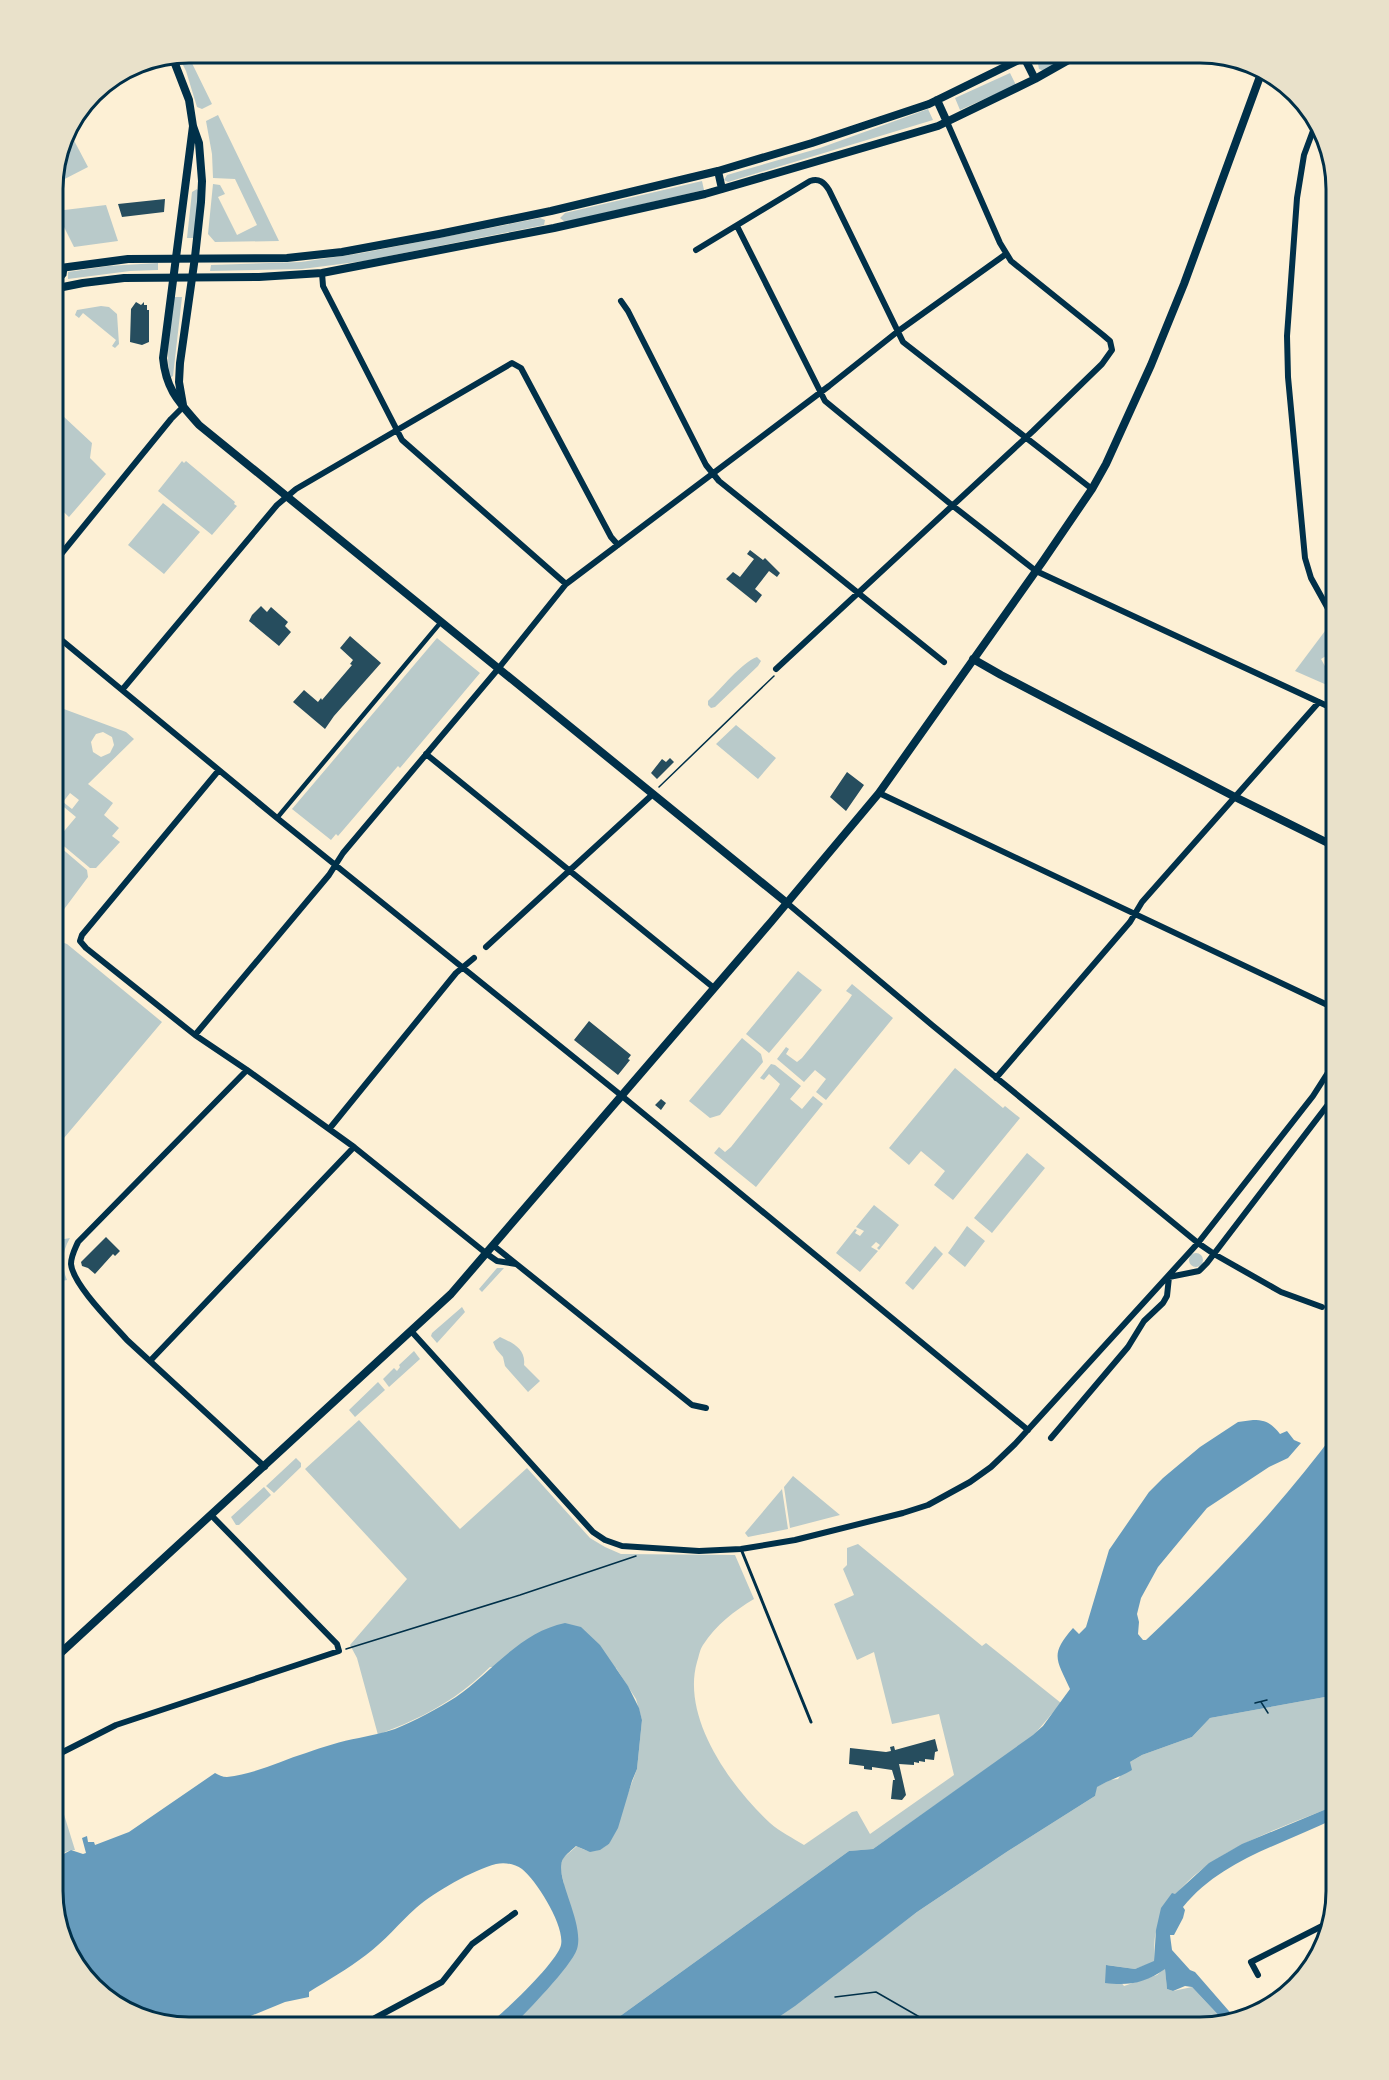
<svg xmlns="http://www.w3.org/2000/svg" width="1389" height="2080" font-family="Arial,sans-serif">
  <rect width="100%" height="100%" fill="#fdf0d5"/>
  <path fill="#b9caca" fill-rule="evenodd" d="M187,53L212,104L202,109L197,107L186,71L178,55Z
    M1055,53H1074L1044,71L1039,69L1038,64Z
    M1010,73L1016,85L960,110L955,98Z
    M928,109L933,120L728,182L724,180L727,175L820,148Z
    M218,115L279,241L215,242L208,234L213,184L220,185L225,194L218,197L237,235L257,225L235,179L213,178L212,154L206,121Z
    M68,129L88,167L53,185L63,137Z
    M702,181L704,190L565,222L560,218L565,213Z
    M197,189L199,192L194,238H187L192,192Z
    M106,205L118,241L74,247L56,211Z
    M540,218L545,220L544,225L364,261L302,269L210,271L211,265L301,262L362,253Z
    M158,263V270L130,271L68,279V272L108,266Z
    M174,297H182L173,376L170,378C165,351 171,324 174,297Z
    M101,306L109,307L117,314L119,344L115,348L112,346L116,340L83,313L79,318L75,315L77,310Z
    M53,411L55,416H63L92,443L90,458L106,474L69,517L53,502Z
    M182,461L184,463L186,461L235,502L234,504L237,506L212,535L158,491Z
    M163,503L200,532L164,574L128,545Z
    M1328,627L1336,643V650L1321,659L1336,686V689L1295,671Z
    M437,638L480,673L400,768L398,766L338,836L336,834L331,840L292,809Z
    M757,657L761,661L758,666L715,707L711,708L708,705V701C721,689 741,663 757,657Z
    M53,705L126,732L134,739L88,784L113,803L104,815L119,828L112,836L120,842L96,868H90L53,837V830L60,836L76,817L53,798ZM103,732L112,737L114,745L110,753L101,757L93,752L91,742L96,734ZM70,793L79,800L72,809L63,802Z
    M736,725L776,758L758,779L716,744Z
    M53,841L87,870L88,877L62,912L53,904Z
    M53,939L67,944L162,1022L53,1151Z
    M798,971L822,990L769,1053L746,1034Z
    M852,984L893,1018L826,1100L816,1092L826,1079L815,1070L804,1082L777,1059L786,1047L789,1049L786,1054L797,1062L802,1058L848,1001L852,995L846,991Z
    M742,1038L761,1054L763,1062L720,1115L710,1118L689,1101Z
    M771,1064L775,1065L801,1086L790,1099L802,1109L813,1096L823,1104L756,1187L714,1153L719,1147L725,1152L731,1147L777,1089L780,1084L769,1074L764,1080L760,1078Z
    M955,1068L1003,1108L1005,1106L1020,1118L953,1200L934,1185L945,1171L921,1151L909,1165L889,1148Z
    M1027,1153L1045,1168L992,1233L974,1218Z
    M874,1205L899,1225L879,1250L877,1248L880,1245L876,1242L871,1247L878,1251L860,1272L836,1253L855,1229L857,1230L855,1233L860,1236L864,1231L856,1227Z
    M967,1226L985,1241L965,1267L948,1253Z
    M70,1238C62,1251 61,1266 67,1280L62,1281L53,1294V1241Z
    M935,1246L943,1254L913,1290L905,1283Z
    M1189 1260a7 7 0 1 1 14 0a7 7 0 1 1-14 0Z
    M497,1268H504L482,1292L479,1289Z
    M1336,1274V1309L1334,1307V1299L1325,1294Z
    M462,1307L465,1312L437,1343L431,1336L432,1333Z
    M500,1337C513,1343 526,1349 524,1365L540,1381L528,1392L505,1366L503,1357L496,1349L493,1342Z
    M414,1351L420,1359L389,1387L383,1379L394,1368L397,1371L400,1367L399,1365Z
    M378,1382L385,1390L355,1417L349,1410Z
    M359,1420L460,1529L527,1468L590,1538L605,1547L621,1554L735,1555L754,1599C734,1611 716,1625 703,1645C700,1649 699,1656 697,1662C681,1718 731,1787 770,1823C780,1832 793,1838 804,1845L852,1812L857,1811L870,1834L954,1775L939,1714L892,1724L874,1652L857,1660L834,1604L854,1595L843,1569L847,1565V1548L858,1544L982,1646L986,1643L1061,1703L1033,1736L873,1849L849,1851L605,2027H512L562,1970L564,1884L560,1867L563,1858L577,1846C589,1854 597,1852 609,1844L637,1769L642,1720L636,1699L616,1668L490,1667C468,1689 442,1707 413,1720C402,1726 390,1729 378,1735L357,1658L350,1645L407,1579L305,1469Z
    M296,1458L301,1463V1467L274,1493L266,1486Z
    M793,1476L840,1515L790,1528L784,1487Z
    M264,1487L271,1495L239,1525H236L231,1517Z
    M782,1489L788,1529L748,1537L745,1533Z
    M1336,1695V1805C1273,1832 1181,1857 1157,1929C1153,1939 1155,1952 1154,1962L1135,1969L1107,1965L1124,1986L1157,1975L1165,1968L1167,1989L1173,1991L1192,1987L1224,2021L1200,2027H853L834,2024L825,2027H764L917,1912L1008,1851L1095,1796L1096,1787L1110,1780L1118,1779L1130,1762L1142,1755L1192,1737L1210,1718Z
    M53,1779L75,1850C67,1849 61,1856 53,1857Z"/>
  <path fill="#669bbc" d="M1253,1420C1267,1420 1272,1424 1280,1434L1287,1431L1294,1440L1301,1443L1288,1458L1269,1467L1207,1508L1187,1532L1158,1567L1141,1598L1137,1614L1139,1622L1138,1634L1143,1640H1146C1215,1575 1280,1507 1336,1431V1592L1331,1602L1336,1612V1695L1210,1718L1192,1737L1142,1755L1130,1762L1132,1770C1120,1777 1109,1780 1097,1787L1095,1796L1008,1851L917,1912L795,2006L764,2027H605L849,1851L873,1849L1033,1735L1043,1726L1070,1689C1057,1660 1049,1655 1073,1628L1079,1634L1086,1627L1109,1550L1149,1492L1163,1478L1200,1447L1238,1422Z
    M565,1623L581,1627L600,1645L628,1686L639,1708L642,1720L637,1769L632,1781L618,1828L609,1844L600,1850L590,1852L576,1846C572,1850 566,1854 563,1859C553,1876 585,1922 577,1949C571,1967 526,2012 512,2027H483C499,2019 558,1961 561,1945C565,1926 537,1881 522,1869C515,1864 505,1862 496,1864C473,1870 434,1892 416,1908C399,1923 385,1941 366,1955C348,1969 328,1980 309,1992V1997L285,2002L231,2024L230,2027H181L121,2009L71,1959L53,1891V1857L60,1856L71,1850L83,1854L86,1853L82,1838L87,1836L88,1842H94L95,1845L129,1832L215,1773C219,1775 222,1777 227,1777C255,1774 280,1761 306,1753C323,1747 341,1741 359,1738C371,1735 383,1733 395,1729C415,1721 437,1709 456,1697C491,1673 520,1632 565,1623Z
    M1336,1805V1818C1284,1844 1222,1859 1183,1907L1185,1910L1183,1918L1174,1935H1170L1172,1950L1190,1970L1195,1972L1235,2018L1224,2021L1192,1987L1185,1986L1173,1991L1167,1989L1165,1969C1145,1983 1129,1986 1105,1983L1106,1965L1135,1969L1154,1961L1156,1930L1161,1908L1172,1893L1175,1894L1209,1863L1242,1844Z"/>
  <path fill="#264d5e" d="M165,199L164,212L122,217L118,204Z
    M136,302L141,305L144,302V305H147V310H149V342L142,345L130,342L131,309Z
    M750,550L763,560L765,558L780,573L777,577L769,571L755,589L762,595L756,603L726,579L733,572L740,577L754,559L747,554Z
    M261,606L267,612L271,607L288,622L285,626L291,632L279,646L249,621L252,615Z
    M350,636L381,663L334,716L325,729L293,702L304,690L318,702L321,698L322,700L352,665L350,664L353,660L340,648Z
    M670,758L674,762L657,779L651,773L662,759L666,762Z
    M847,772L864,785L846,811L830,797Z
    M589,1021L631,1055L628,1059L630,1060L618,1075L574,1040Z
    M661,1099L666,1103L661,1110L655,1105Z
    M106,1237L120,1251L115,1256L113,1254L95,1274L88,1268L82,1266L81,1262Z
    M935,1739L938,1751L935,1752L934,1760L925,1759V1762L919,1761V1763L914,1762V1765L899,1764L906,1795L902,1800L891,1799L893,1780H895L892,1770L872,1767V1770L864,1769V1766L849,1764L850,1748L886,1752L891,1751L890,1747L894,1746L895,1750Z"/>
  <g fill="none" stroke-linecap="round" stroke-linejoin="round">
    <path stroke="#003049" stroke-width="1.5" d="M659,787L774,676
      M1326,1299L1336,1282
      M346,1649L520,1595L636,1556
      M1329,1685L1336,1684
      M1261,1702L1268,1713
      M1255,1703L1267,1700
      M835,1997L876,1992L937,2027"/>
    <path stroke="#003049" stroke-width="3" d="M56,285L65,275L66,268
      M741,1549L811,1722"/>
    <path stroke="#003049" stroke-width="4.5" d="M277,818L441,622"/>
    <path stroke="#003049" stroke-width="6" d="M1317,120L1304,155L1297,198L1287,336L1288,377L1305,558L1311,578L1336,623
      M737,226L825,401L953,506L1036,571L1336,710
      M696,250L810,181C819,178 824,182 829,190L903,342L1092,489
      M322,273L323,286L402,440L566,584
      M621,301L628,311L706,465L719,481L944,662
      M53,564L171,419L183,407
      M53,633L277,818L622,1096L1028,1430
      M776,669L1033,431L1102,364L1112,350L1110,341L1103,335L1011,261L1000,243L947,122
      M122,690L277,505L296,489L512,363L521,368L611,537L618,545
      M426,754L714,988
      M219,770L82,935L80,941L86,948L195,1035L247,1070L354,1147L487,1254L497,1261L516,1264
      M879,793L1336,1009
      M787,903L932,1025L1198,1243L1214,1254L1281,1292L1322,1307
      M486,947L653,794
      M195,1035L329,875L343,853L498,669L566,584L829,386L897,332L1006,254
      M247,1070L78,1242C75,1249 71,1256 71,1264C73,1285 113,1324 127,1340L265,1467
      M996,1078L1130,922L1142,902L1319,702
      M330,1128L456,973L474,958
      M494,1246L692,1405L706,1408
      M1169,1277L1199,1271L1207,1263L1336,1094
      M412,1332L593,1532L605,1540L622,1546L699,1551L741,1549L795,1540L903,1513L928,1505L970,1482L991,1467L1015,1444L1198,1243L1313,1096L1336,1060
      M150,1361L354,1147
      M1051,1438L1128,1347L1144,1321L1163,1303L1167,1296L1169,1277
      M53,1757L116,1725L339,1651L337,1644L211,1515
      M1258,1975L1251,1962L1328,1923
      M363,2027L375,2018L442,1982L472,1944L515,1913"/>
    <path stroke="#003049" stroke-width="8" d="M172,56L189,100L193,126L199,143L202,181L201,202L195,257L180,363L179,382L183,405
      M193,126L163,358C166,390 179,402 199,425L787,903
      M973,659L1001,675L1235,797L1336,847
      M53,1660L451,1294L771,922L879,793L1043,561L1092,489L1106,464L1151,365L1184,284L1262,71"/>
    <path stroke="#003049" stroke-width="8" d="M1024,57L1035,79
      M937,100L947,122
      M718,171L722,189
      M53,269L128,259L287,258L342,252L439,234L551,211L718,171L812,143L929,104L1033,53
      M53,289L83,283L124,278L259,277L322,273L554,228L705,194L938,126L1035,79L1081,53"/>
  </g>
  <path d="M0 0H1389V2080H0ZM189 63H1200A126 126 0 0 1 1326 189V1891A126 126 0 0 1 1200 2017H189A126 126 0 0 1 63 1891V189A126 126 0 0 1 189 63Z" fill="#e9e1ca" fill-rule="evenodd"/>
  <path fill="none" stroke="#003049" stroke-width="3" d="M189 63H1200A126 126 0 0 1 1326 189V1891A126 126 0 0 1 1200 2017H189A126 126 0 0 1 63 1891V189A126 126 0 0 1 189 63Z"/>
</svg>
